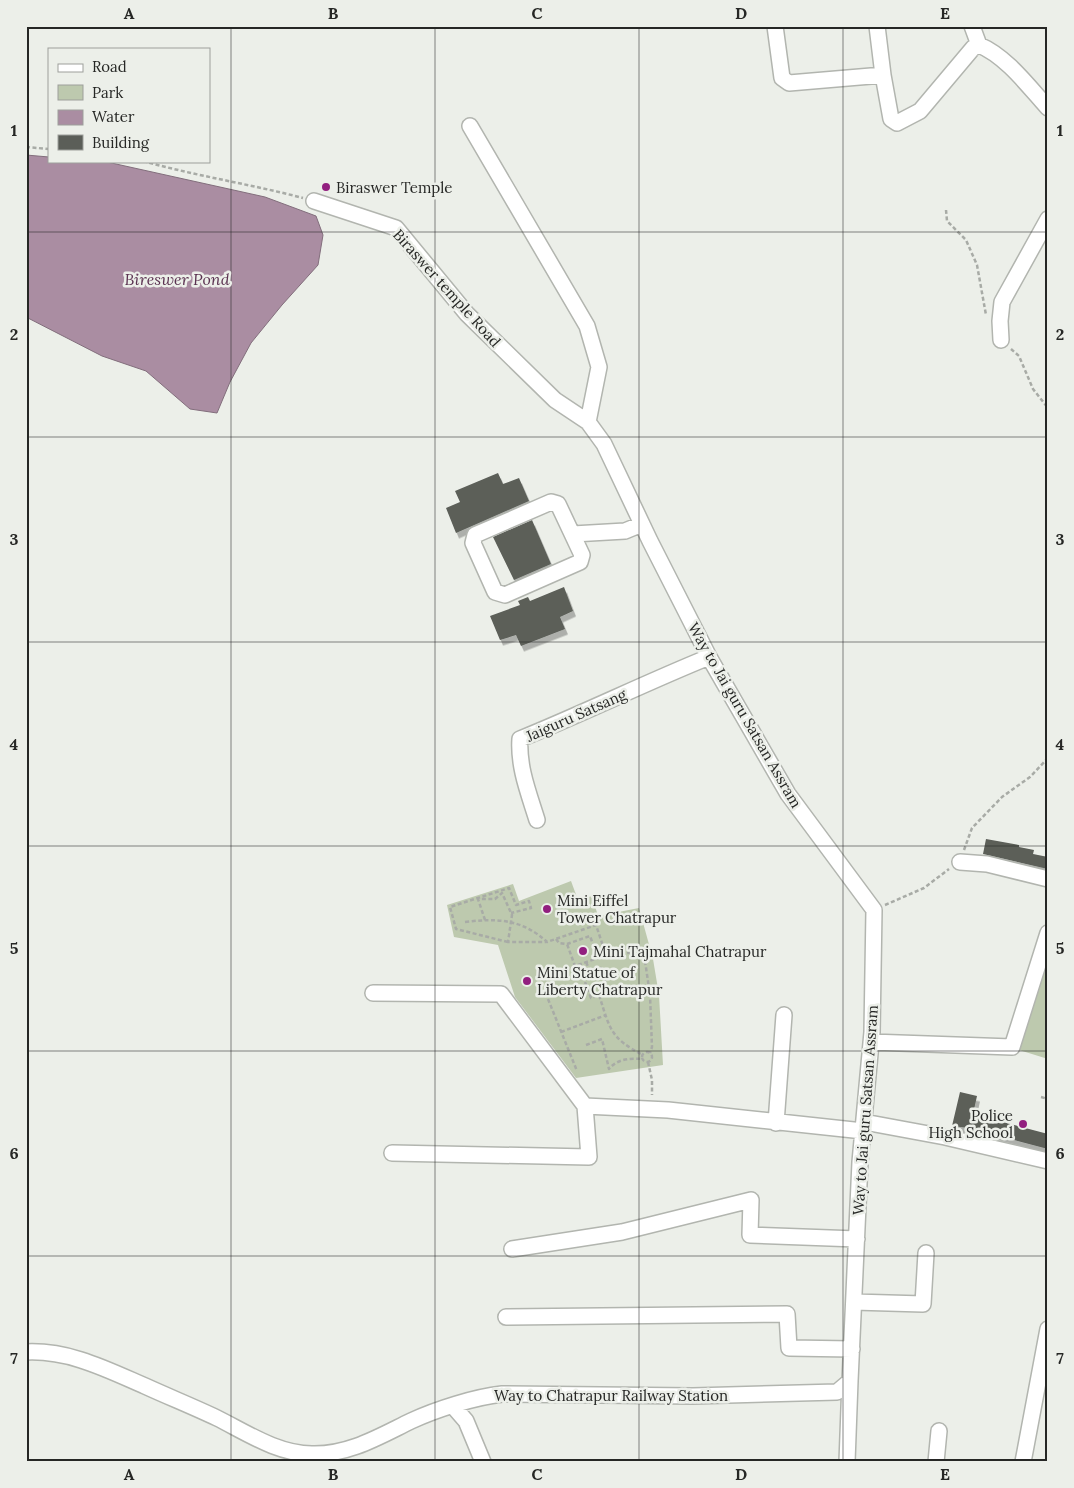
<svg xmlns="http://www.w3.org/2000/svg" width="1074" height="1488" font-family="Lora,serif">
  <defs>
    <filter id="shadow"><feDropShadow dx="3" dy="5.5" stdDeviation="0" flood-color="#0004"/></filter>
  </defs>
  <rect width="100%" height="100%" fill="#ecefe9"/>
  <path fill="#bdc9ae" d="M571,881L578,900L592,896L598,916L639,908L653,959L659,995L663,1065L576,1078L515,997L498,945L454,937L447,905L513,884L519,901Z
    M1048,958V1059L1019,1050Z"/>
  <path fill="#aa8da2" stroke="#826e7c" d="M26,155L49,157V161L107,162L265,197L316,216L323,235L318,265L282,305L251,343L230,382L217,413L190,409L146,371L102,356L26,317Z"/>
  <path fill="#5b5e58" filter="url(#shadow)" d="M498,473L503,484L519,478L529,501L456,533L446,508L460,502L455,491Z
    M532,520L551,564L514,580L493,537Z
    M564,587L573,611L560,617L565,629L521,646L516,635L500,640L490,616L520,605L518,601L528,597L530,601Z
    M986,839L1019,845V847L1034,850L1033,854L1048,857V869L983,854Z
    M960,1092L977,1096L973,1114L1048,1134V1149L969,1128L952,1126Z"/>
  <g fill="none" stroke-linecap="round" stroke-linejoin="round">
    <defs>
      <path id="minor" d="M775,26L782,78L789,83L883,75L877,26
        M972,26L979,45
        M883,75L891,119L897,123L920,111L973,48L979,45C1006,56 1029,87 1048,108
        M470,126L587,326L599,367L588,422
        M1001,340L1000,321L1002,302L1048,219
        M551,502L558,504L582,555L580,562L505,595L495,592L473,543L475,535Z
        M573,534L625,531L642,524
        M537,820C529,794 518,767 520,739C584,713 645,683 709,657
        M960,862L987,864L1048,879
        M373,993L501,994L585,1106L668,1110L863,1131
        M871,1042L1012,1047L1048,933
        M864,1122L945,1137L1048,1161
        M776,1123L784,1015
        M392,1153L589,1157L585,1106
        M512,1249L622,1232L751,1200L750,1235L857,1239
        M854,1302L923,1304L926,1253
        M506,1317L787,1314L789,1348L852,1349
        M26,1352C69,1350 106,1369 145,1386C169,1397 194,1407 217,1418C247,1433 278,1454 312,1454C349,1455 380,1436 411,1421C437,1409 475,1397 502,1394L693,1396L837,1392L850,1381L860,1162L872,1032L874,910L788,794L709,657L650,541L604,444L588,422L555,400L467,314L396,228L314,201
        M453,1406L466,1421L483,1462
        M847,1462L850,1381
        M936,1462L939,1431
        M1023,1462L1048,1329"/>
    </defs>
    <use href="#minor" stroke="#b2b5af" stroke-width="18"/>
    <path stroke="#a8aba6" stroke-width="2.5" stroke-dasharray="4 2.5" stroke-linecap="butt" d="M26,147L49,149
      M143,161C196,176 250,184 303,198
      M946,210L947,221L966,240L977,265L986,315
      M1011,349L1019,356L1033,389L1048,408
      M964,850L972,828L1002,797L1030,777L1048,758
      M885,905L924,888L949,869
      M485,920L478,899H495L502,893L512,915L508,942H546
      M465,922C497,918 522,919 547,942L596,925L607,958L640,950L644,954L650,995L652,1047L650,1053
      M556,939L559,943L567,944L590,936L598,958L575,966L567,944
      M508,942L456,929L450,907L509,888L516,905L529,901L531,908L511,913
      M586,962L590,971
      M600,967L609,992L591,998L582,974Z
      M599,995C610,1029 610,1038 643,1055
      M548,999L577,1071
      M561,1032L606,1015
      M586,1045L602,1039L609,1069C617,1059 630,1058 642,1059
      M642 1057a5 5 0 1 1 10 0a5 5 0 1 1-10 0Z
      M648,1062L652,1080V1095
      M1041,1097L1048,1099"/>
    <use href="#minor" stroke="#fff" stroke-width="15"/>
  </g>
  <path fill="none" stroke="#262725" stroke-width="1" stroke-opacity="0.55" d="M231,26V1462M435,26V1462M639,26V1462M843,26V1462M26,232H1048M26,437H1048M26,642H1048M26,846H1048M26,1051H1048M26,1256H1048"/>
  <g fill="#921f7f" stroke="#ecefe9" stroke-width="2">
    <circle cx="326" cy="187" r="5"/>
    <circle cx="547" cy="909" r="5"/>
    <circle cx="583" cy="951" r="5"/>
    <circle cx="527" cy="981" r="5"/>
    <circle cx="1023" cy="1124" r="5"/>
  </g>
  <g text-anchor="middle" dominant-baseline="central" stroke-width="5" stroke-linejoin="round" paint-order="stroke">
    <g font-size="15" fill="#262725" stroke="#ecefe9" text-anchor="start">
      <text x="336" y="187">Biraswer Temple</text>
      <text x="557" y="900">Mini Eiffel<tspan x="557" dy="17">Tower Chatrapur</tspan></text>
      <text x="593" y="951">Mini Tajmahal Chatrapur</text>
      <text x="537" y="972">Mini Statue of<tspan x="537" dy="17">Liberty Chatrapur</tspan></text>
      <text x="1013" y="1115" text-anchor="end">Police<tspan x="1013" dy="17">High School</tspan></text>
    </g>
    <g font-size="15" fill="#262725" stroke="#ecefe9">
      <text transform="translate(447 288) rotate(48)">Biraswer temple Road</text>
      <text transform="translate(576 715) rotate(-24)">Jaiguru Satsang</text>
      <text transform="translate(745 715) rotate(60)">Way to Jai guru Satsan Assram</text>
      <text transform="translate(865 1110) rotate(-86)">Way to Jai guru Satsan Assram</text>
      <text x="611" y="1395">Way to Chatrapur Railway Station</text>
    </g>
    <g font-size="16" font-style="italic" fill="#5b3251" stroke="#ecefe9">
      <text x="177" y="279">Bireswer Pond</text>
    </g>
  </g>
  <rect width="1074" height="1488" fill="none" stroke="#ecefe9" stroke-width="55"/>
  <rect x="48" y="48" width="162" height="115" fill="#ecefe9" stroke="#9d9f9b"/>
  <rect x="58" y="64" width="25" height="8" fill="#ffffff" stroke="#9d9f9b"/>
  <text x="92" y="72" font-size="15" fill="#262725">Road</text>
  <rect x="58" y="85" width="25" height="15" fill="#bdc9ae" stroke="#9d9f9b"/>
  <text x="92" y="98" font-size="15" fill="#262725">Park</text>
  <rect x="58" y="110" width="25" height="15" fill="#aa8da2" stroke="#9d9f9b"/>
  <text x="92" y="122" font-size="15" fill="#262725">Water</text>
  <rect x="58" y="135" width="25" height="15" fill="#5b5e58" stroke="#9d9f9b"/>
  <text x="92" y="148" font-size="15" fill="#262725">Building</text>
  <rect x="28" y="28" width="1018" height="1432" fill="none" stroke="#262725" stroke-width="2"/>
  <g font-size="16" text-anchor="middle" font-weight="bold" fill="#262725">
    <text x="129" y="19">A</text>
    <text x="333" y="19">B</text>
    <text x="537" y="19">C</text>
    <text x="741" y="19">D</text>
    <text x="945" y="19">E</text>
    <text x="14" y="136">1</text>
    <text x="1060" y="136">1</text>
    <text x="14" y="340">2</text>
    <text x="1060" y="340">2</text>
    <text x="14" y="545">3</text>
    <text x="1060" y="545">3</text>
    <text x="14" y="750">4</text>
    <text x="1060" y="750">4</text>
    <text x="14" y="954">5</text>
    <text x="1060" y="954">5</text>
    <text x="14" y="1159">6</text>
    <text x="1060" y="1159">6</text>
    <text x="14" y="1364">7</text>
    <text x="1060" y="1364">7</text>
    <text x="129" y="1480">A</text>
    <text x="333" y="1480">B</text>
    <text x="537" y="1480">C</text>
    <text x="741" y="1480">D</text>
    <text x="945" y="1480">E</text>
  </g>
</svg>
